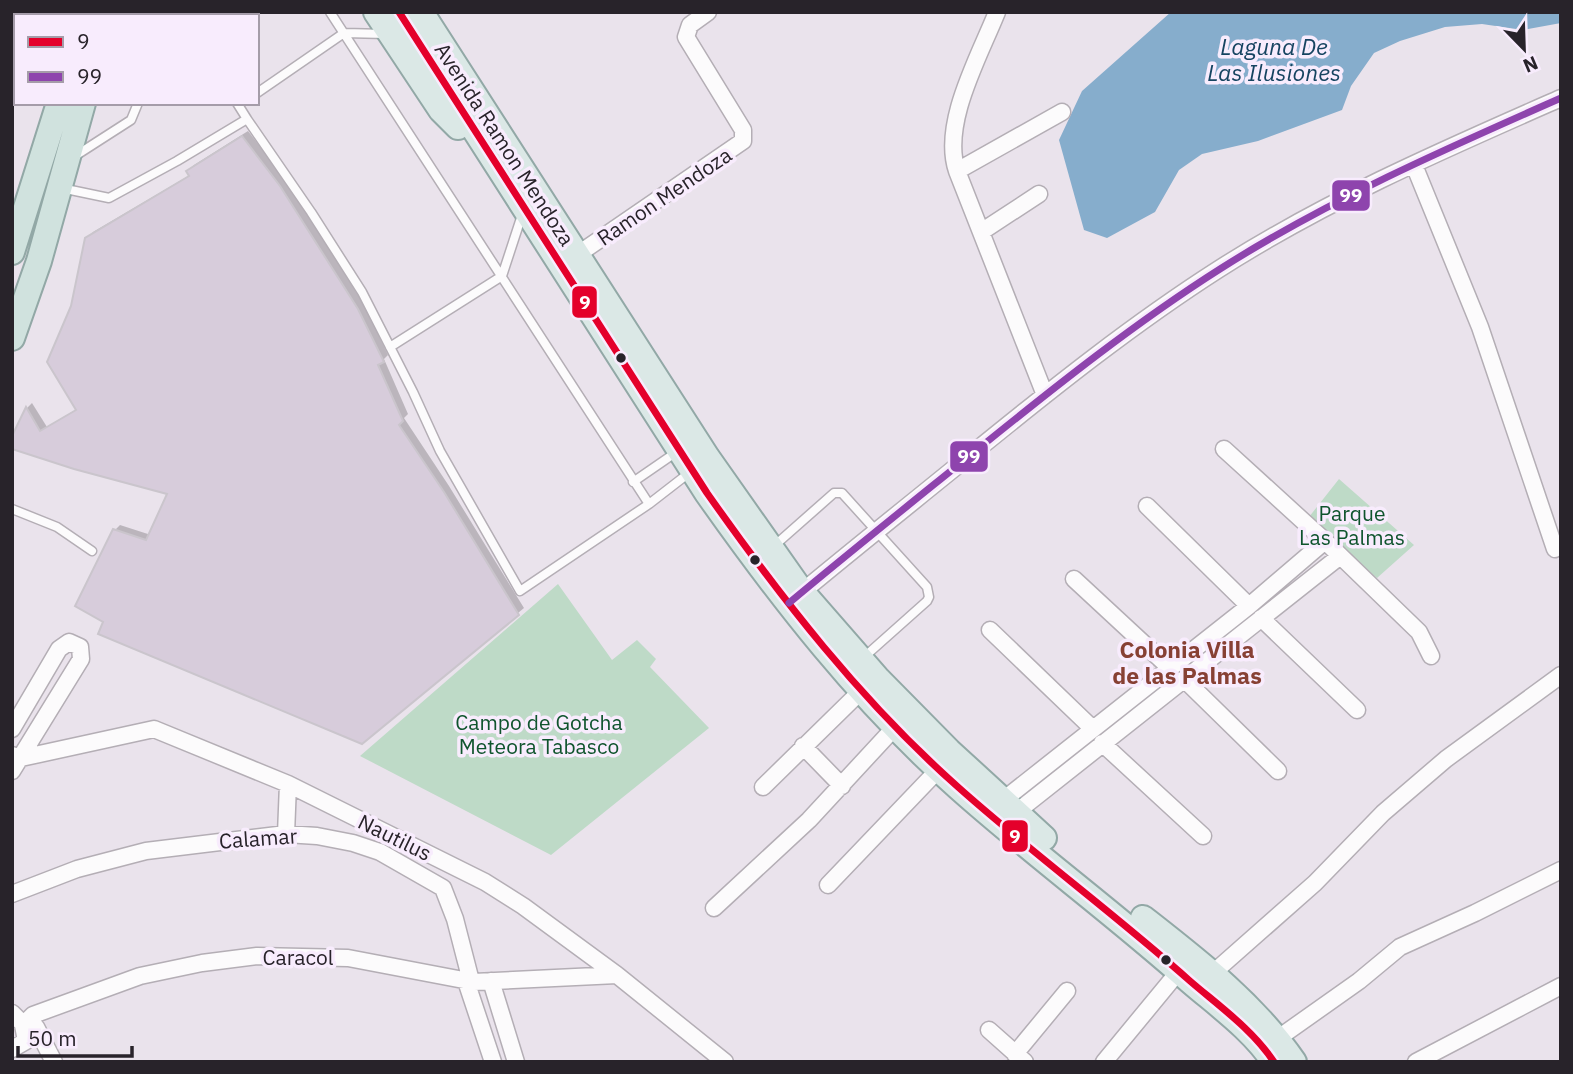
<svg xmlns="http://www.w3.org/2000/svg" width="1573" height="1074" font-family="'IBM Plex Sans',sans-serif">
  <rect width="100%" height="100%" fill="#eae3ec"/>
  <path fill="#bedac7" d="M1339,479L1414,545L1377,578L1343,551L1309,517Z
    M558,584L612,660L637,640L656,659L650,667L709,728L551,855L360,756Z"/>
  <path fill="#86adcc" d="M1171,12H1561V23L1523,30L1482,24L1445,27L1400,41L1374,53L1351,86L1342,110L1258,141L1202,154L1179,170L1155,212L1107,238L1084,230L1059,140L1082,91Z"/>
  <path fill="#0003" d="M248,131L286,180L363,303L388,355L384,359L408,414L404,418L449,486L524,608L518,613L105,621L115,530L120,525L151,535L169,493L12,440L27,408L32,403L47,427L77,409L73,307L87,239L93,232L190,175L188,171L194,165Z"/>
  <path fill="#d7ccdb" stroke="#cac5cc" stroke-width="2" d="M242,136L280,186L358,309L384,362L378,365L403,421L399,425L444,492L519,615L362,744L98,634L103,622L75,606L113,529L146,540L167,494L74,469L12,449V436L26,407L40,431L76,410L47,362L71,306L85,238L189,176L186,171Z"/>
  <g fill="none" stroke-linecap="round" stroke-linejoin="round">
    <defs>
      <path id="service" d="M177,12L180,16
        M330,12L649,504
        M164,16L165,12
        M257,93L344,33L386,34
        M237,103L247,119
        M75,156L131,120L138,103
        M61,188L109,198L177,161L247,119L311,212L362,292L413,392L440,451L520,591L649,504L689,473
        M390,347L502,276L522,215
        M633,482L678,451
        M12,509L57,527L92,551
        M774,546L834,493H842L927,587L929,597L927,601L863,658"/>
      <path id="minor" d="M997,12C979,57 941,124 957,171L1045,395
        M1414,165L1480,327L1555,549
        M957,171L1062,112
        M981,232L1039,194
        M571,259L743,141V130L686,37L690,25L708,12
        M1224,449L1325,541L1419,632L1431,656
        M1147,506L1249,606
        M1074,579L1170,668
        M796,597C855,548 914,501 973,453C1053,388 1133,324 1219,269C1327,200 1445,149 1561,98
        M1261,618L1357,710
        M990,630L1093,729
        M1184,679L1278,771
        M12,729L59,649L69,642L80,647L81,659L12,771
        M1102,743L1203,836
        M803,746L842,786
        M12,755L21,758L154,729L288,784L485,882L523,906L617,975L725,1062
        M763,787L862,690
        M997,805L1249,606L1325,541
        M1009,818L1339,557
        M286,834L288,784
        M828,885L939,769
        M12,894L77,869L146,851L286,834L317,836L353,843L380,852L443,888L455,919L471,981
        M714,908L809,820L896,726
        M1213,973L1315,883L1383,813L1446,759L1561,675
        M466,981L493,1062
        M491,981L516,1062
        M12,1013L20,1021L36,1027L54,1062
        M989,1030L1025,1062
        M1277,1039L1359,981L1400,947L1475,913L1561,870
        M12,1049L26,1041L23,1025L33,1015L140,976L202,963L257,956L348,958L474,982L617,975
        M1015,1054L1067,991
        M1104,1062L1179,971
        M1416,1062L1561,986"/>
      <path id="primary" d="M376,12L441,110L458,127
        M399,12L707,493C781,598 861,701 958,787C1033,854 1115,914 1190,981C1219,1006 1253,1030 1274,1062
        M421,12L707,457L802,592L877,678L949,751L1044,838
        M1143,918C1198,961 1254,1004 1294,1062"/>
      <path id="trunk" d="M84,16L85,12
        M105,16L106,12
        M12,252L59,103
        M12,338L39,261L83,103"/>
    </defs>
    <use href="#service" stroke="#b4aeb5" stroke-width="11"/>
    <use href="#minor" stroke="#b4aeb5" stroke-width="19"/>
    <use href="#primary" stroke="#92a8a6" stroke-width="28"/>
    <use href="#trunk" stroke="#92a8a6" stroke-width="28"/>
    <use href="#service" stroke="#fcfbfc" stroke-width="8"/>
    <use href="#minor" stroke="#fcfbfc" stroke-width="16"/>
    <use href="#primary" stroke="#dbe8e6" stroke-width="24"/>
    <use href="#trunk" stroke="#d0e2de" stroke-width="24"/>
    <defs>
      <path id="bus-1" d="M399,12L707,493C781,598 861,701 958,787C1033,854 1115,914 1190,981C1219,1006 1253,1030 1274,1062"/>
      <path id="bus-2" d="M789,603C851,551 915,500 978,449C1056,386 1135,323 1220,269C1327,201 1445,149 1561,98"/>
    </defs>
    <use href="#bus-1" stroke="#f8ecfd" stroke-width="12"/>
    <use href="#bus-2" stroke="#f8ecfd" stroke-width="12"/>
    <use href="#bus-1" stroke="#e4002b" stroke-width="7"/>
    <use href="#bus-2" stroke="#8e44ad" stroke-width="7"/>
  </g>
  <g fill="#28232a" stroke="#f8ecfd" stroke-width="2.5">
    <circle cx="621" cy="358" r="6"/>
    <circle cx="755" cy="560" r="6"/>
    <circle cx="1166" cy="960" r="6"/>
  </g>
  <g text-anchor="middle" dominant-baseline="central" stroke-width="7" stroke-linejoin="round" paint-order="stroke">
    <g font-size="21" fill="#28232a" stroke="#f8ecfd">
      <text transform="translate(505 144) rotate(57)">Avenida Ramon Mendoza</text>
      <text transform="translate(664 196) rotate(-34)">Ramon Mendoza</text>
      <text transform="translate(395 837) rotate(26)">Nautilus</text>
      <text transform="translate(258 838) rotate(-4)">Calamar</text>
      <text x="298" y="957">Caracol</text>
    </g>
    <g font-size="21" fill="#0f542d" stroke="#f8ecfd">
      <text x="1352" y="513">Parque<tspan x="1352" dy="24">Las Palmas</tspan></text>
      <text x="539" y="722">Campo de Gotcha<tspan x="539" dy="24">Meteora Tabasco</tspan></text>
    </g>
    <g font-size="23" font-style="italic" fill="#164461" stroke="#f8ecfd">
      <text x="1274" y="46">Laguna De<tspan x="1274" dy="26">Las Ilusiones</tspan></text>
    </g>
    <g font-size="23" font-weight="bold" fill="#874034" stroke="#f8ecfd">
      <text x="1187" y="649">Colonia Villa<tspan x="1187" dy="26">de las Palmas</tspan></text>
    </g>
  </g>
  <g stroke="#f8ecfd" stroke-width="2.5">
    <rect x="1331" y="179" width="40" height="33" rx="7" fill="#8e44ad"/>
    <rect x="571" y="285" width="27" height="34" rx="7" fill="#e4002b"/>
    <rect x="949" y="440" width="40" height="33" rx="7" fill="#8e44ad"/>
    <rect x="1001" y="819" width="28" height="34" rx="7" fill="#e4002b"/>
  </g>
  <g font-size="19" text-anchor="middle" font-weight="bold" fill="#fff">
    <text x="1351" y="202">99</text>
    <text x="585" y="309">9</text>
    <text x="969" y="463">99</text>
    <text x="1015" y="843">9</text>
  </g>
  <rect width="1573" height="1074" fill="none" stroke="#28232a" stroke-width="28"/>
  <rect x="14" y="14" width="245" height="91" fill="#f8ecfd" stroke="#a59ca9" stroke-width="2"/>
  <rect x="28" y="37" width="35" height="10" fill="#e4002b" stroke="#a59ca9" stroke-width="2"/>
  <text x="77" y="49" font-size="21" fill="#28232a">9</text>
  <rect x="28" y="72" width="35" height="10" fill="#8e44ad" stroke="#a59ca9" stroke-width="2"/>
  <text x="77" y="84" font-size="21" fill="#28232a">99</text>
  <g transform="translate(1524 49) rotate(157)" stroke="#f8ecfd" stroke-width="5" paint-order="stroke">
  <path d="M0-5L12 26L0 18L-12 26Z" fill="#28232a"/>
  <text y="-10" font-size="19" font-weight="bold" text-anchor="middle" fill="#28232a">N</text>
  </g>
  <path d="M18 1046v10h114v-10" fill="none" stroke="#28232a" stroke-width="3.5"/>
  <text x="28" y="1046" font-size="21" fill="#28232a" stroke="#f8ecfd" stroke-width="5" paint-order="stroke">50 m</text>
</svg>
